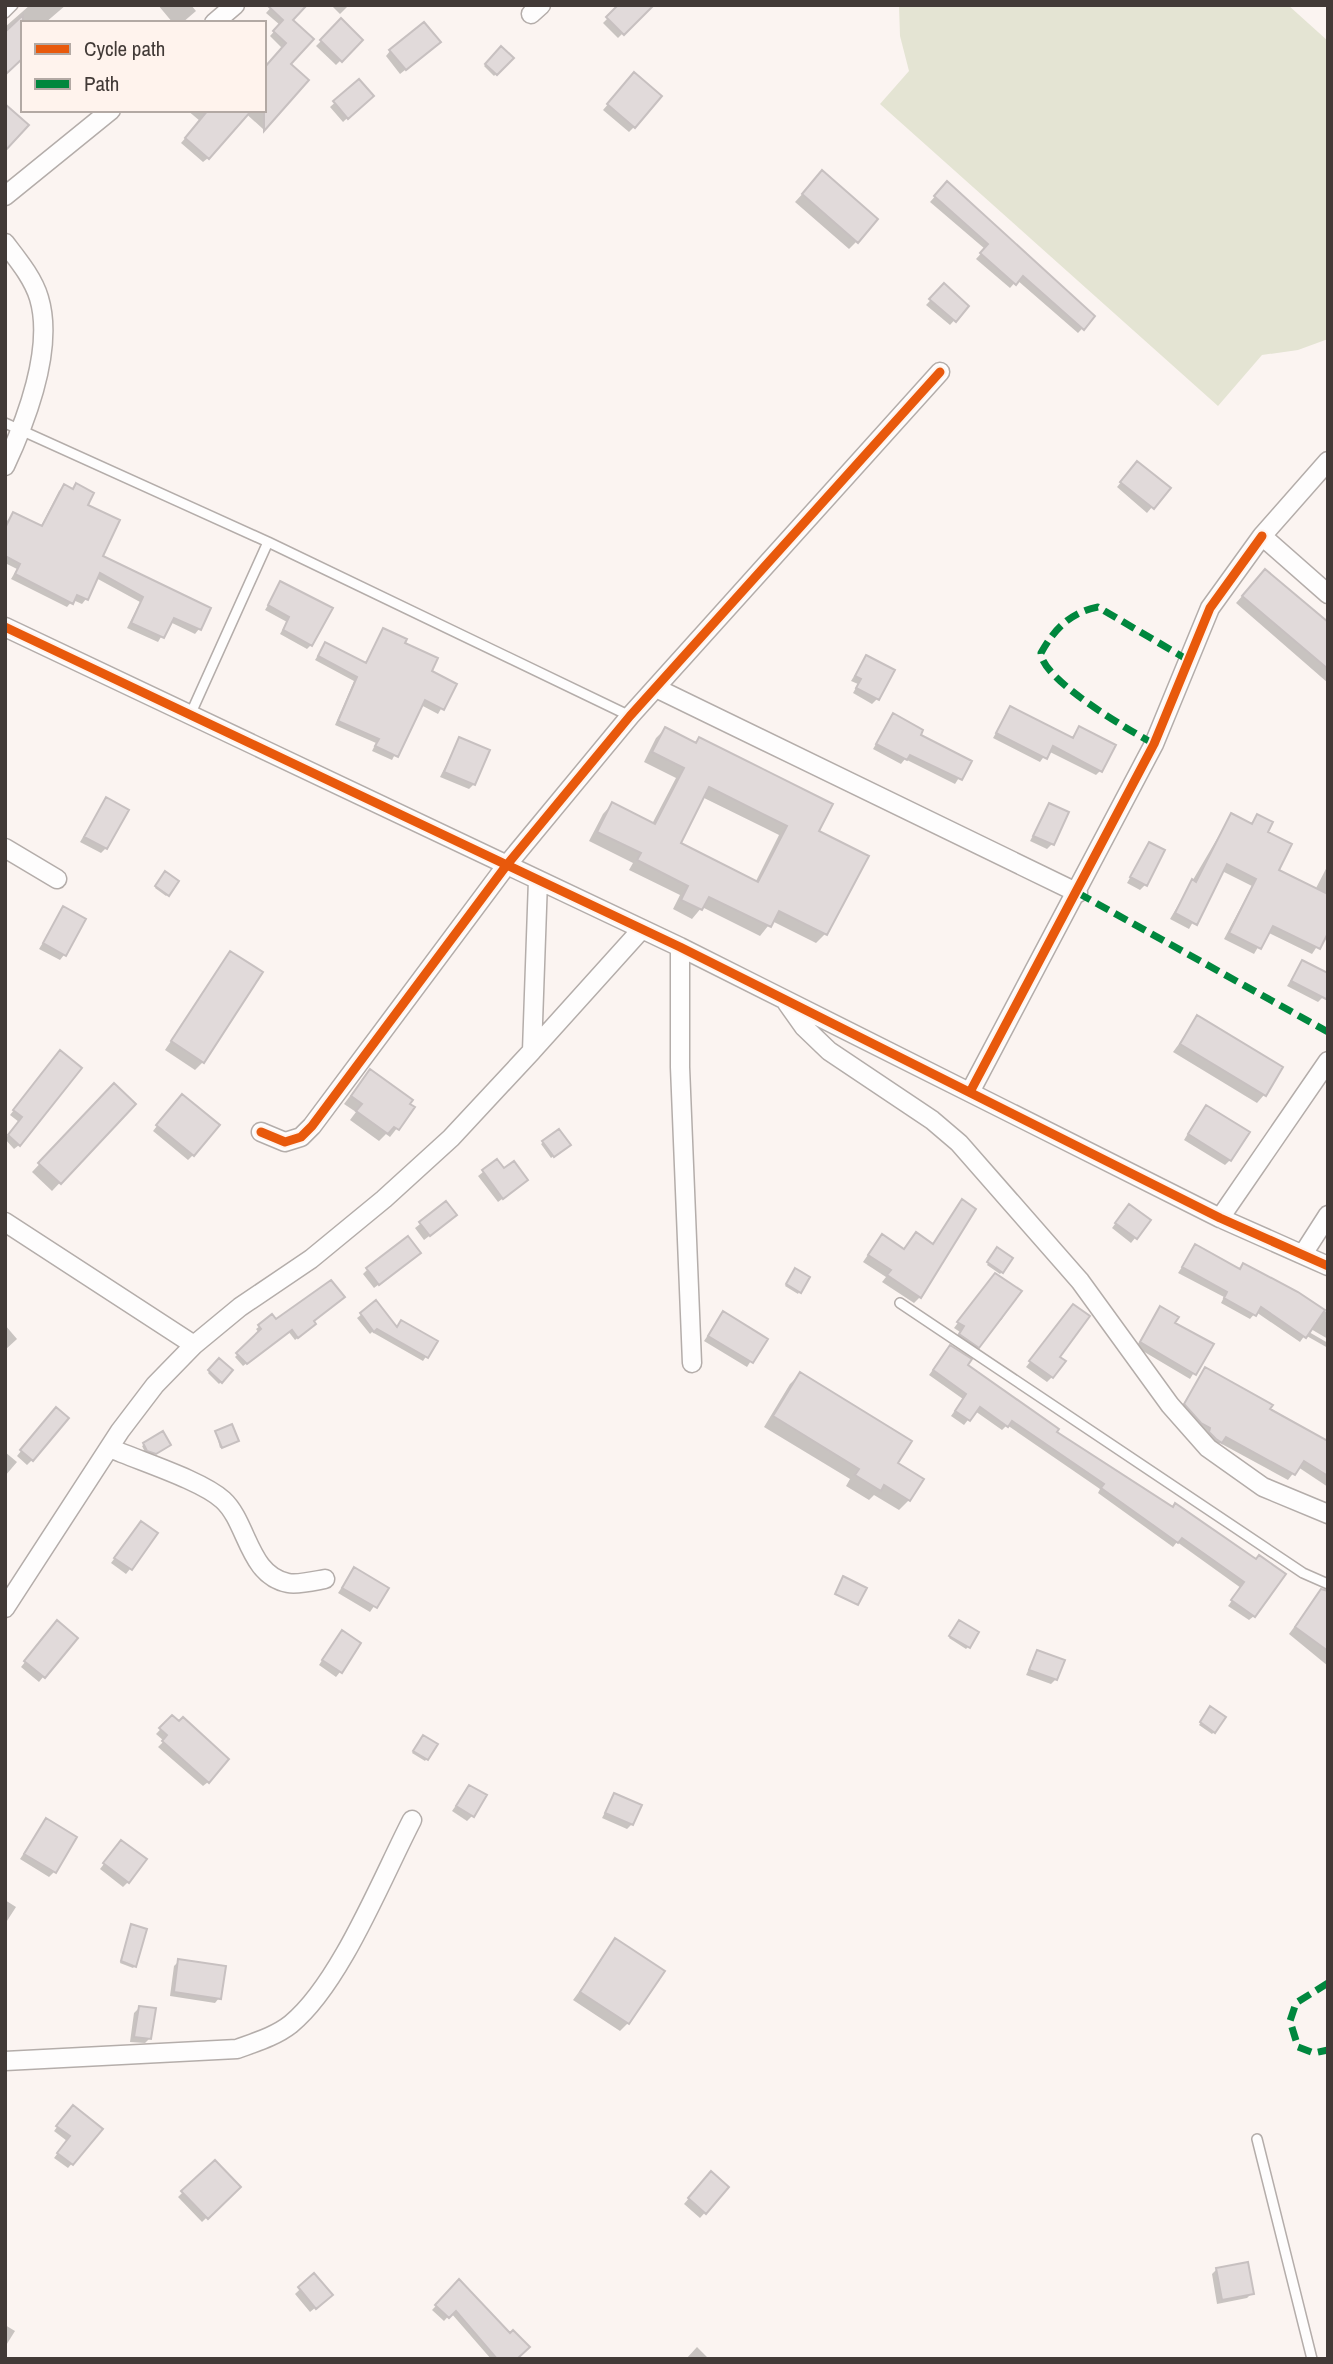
<svg xmlns="http://www.w3.org/2000/svg" width="1333" height="2364" font-family="'Archivo Narrow',sans-serif">
  <rect width="100%" height="100%" fill="#fbf4f1"/>
  <path fill="#e4e4d3" d="M899,5H1288L1328,41V339L1298,350L1262,355L1218,406L880,104L909,71L900,36Z"/>
  <path fill="#0003" fill-rule="evenodd" d="M30,5H66L45,23H23L5,73V27Z
    M158,5H191L196,11L182,23H173Z
    M273,5L291,20L288,64L307,81L263,129L242,110H264L283,49L270,36L280,25L266,13Z
    M331,5H349L340,14Z
    M621,5L644,12L618,38L603,23Z
    M341,21L361,40L336,65L316,46Z
    M434,47L400,74L386,56L390,51Z
    M501,48L511,58L494,76L484,66Z
    M629,80L634,127L629,132L603,110Z
    M358,82L371,96L343,122L330,107Z
    M187,110H224L208,158L203,162L181,143L200,121Z
    M815,180L856,242L849,249L795,202Z
    M947,183L1093,317L1078,333L1017,280L1010,288L976,259L985,249L930,202Z
    M944,286L967,306L950,325L926,305Z
    M1133,468L1168,488L1147,513L1117,487Z
    M76,485L101,557L199,629L195,634L170,622L158,642L127,628L140,602L96,578L86,599L82,604L73,600L67,607L11,579L17,569L5,563V523L14,514L40,528L59,491L64,486L71,490Z
    M1258,578L1328,626V683L1236,603Z
    M281,584L311,645L307,649L280,634L287,622L265,610Z
    M384,630L403,644L429,672L455,685L438,714L421,705L392,760L372,751L376,743L335,725L354,681L315,660L325,644L365,664Z
    M866,657L877,699L872,704L853,693L858,684L851,681Z
    M1010,708L1071,739L1079,728L1100,771L1096,775L1048,751L1040,762L993,738Z
    M893,715L919,735L969,762L955,784L905,759L901,764L873,749Z
    M665,729L817,832L825,934L816,943L772,921L760,936L702,907L692,919L673,909L680,895L629,870L633,863L589,841L603,814L612,804L652,824L676,778L644,762L656,738ZM702,797L779,835L755,883L678,844Z
    M459,739L474,784L469,789L440,777Z
    M106,799V848L101,853L80,842Z
    M1049,805L1052,844L1047,849L1030,841Z
    M1231,815L1250,825L1257,816L1277,871L1315,890L1328,865V930L1312,954L1267,932L1254,954L1224,939L1252,886L1222,871L1189,929L1170,919Z
    M1149,844L1145,885L1140,890L1127,883Z
    M164,875L168,894L166,896L155,888Z
    M63,909L64,955L60,960L39,949Z
    M230,953L203,1062L195,1070L165,1050Z
    M1302,962L1323,997L1318,1002L1287,986Z
    M1198,1018L1264,1095L1257,1103L1173,1052Z
    M56,1057L19,1145L14,1149L5,1139L19,1122L10,1115Z
    M363,1079L413,1108L390,1137L386,1134L379,1141L350,1120L356,1112L344,1104Z
    M114,1085L134,1104L52,1191L32,1172Z
    M177,1101L193,1155L188,1160L153,1131Z
    M1201,1112L1230,1160L1225,1165L1184,1140Z
    M558,1131L567,1146L551,1158L541,1144Z
    M497,1161L521,1185L498,1202L478,1176Z
    M962,1202L920,1297L914,1303L882,1282L886,1277L863,1262L876,1243L903,1250L916,1234L932,1245Z
    M446,1204L450,1220L424,1240L415,1228Z
    M1125,1211L1149,1221L1131,1243L1112,1228Z
    M1196,1246L1239,1270L1297,1294L1328,1313V1339L1304,1325L1302,1328L1328,1343V1348L1305,1335L1300,1342L1256,1312L1250,1319L1221,1303L1224,1297L1178,1273Z
    M996,1251L1002,1272L1000,1274L987,1265Z
    M414,1257L374,1288L363,1274L368,1269Z
    M794,1272L799,1292L798,1294L785,1286Z
    M990,1280L1020,1291L1002,1319L973,1351L955,1339L960,1332L954,1328Z
    M376,1303L396,1329L436,1342L423,1361L372,1332L370,1334L357,1318Z
    M1160,1309L1173,1323L1211,1344L1190,1379L1136,1347Z
    M1069,1311L1052,1377L1047,1382L1026,1367Z
    M723,1313L765,1339L747,1367L704,1341Z
    M272,1317L276,1322L312,1321L311,1327L295,1340L288,1331L243,1366L235,1357L259,1333L256,1329Z
    M5,1325L17,1339L5,1350Z
    M946,1352L1054,1432L1256,1561L1254,1616L1249,1620L1228,1606L1241,1588L1177,1542L1173,1547L1098,1493L1100,1489L1007,1425L1002,1430L975,1411L964,1425L951,1416L963,1399L929,1375Z
    M219,1360L231,1371L219,1384L208,1373Z
    M1205,1369L1328,1443V1487L1298,1467L1288,1480L1220,1443L1214,1449L1179,1411Z
    M800,1374L895,1464L909,1500L899,1510L874,1495L869,1500L846,1486L850,1479L764,1427L790,1384Z
    M51,1414L32,1460L27,1465L17,1456Z
    M216,1432L235,1442L220,1448Z
    M162,1433L167,1446L153,1455L145,1452L142,1446Z
    M5,1452L17,1462L5,1476Z
    M137,1528L130,1569L126,1574L111,1563Z
    M354,1569L386,1589L370,1612L338,1593Z
    M1319,1594L1328,1601V1666L1289,1634Z
    M958,1624L968,1647L966,1649L949,1638Z
    M52,1628L75,1638L39,1682L21,1667Z
    M337,1637L340,1672L336,1677L319,1665Z
    M1037,1652L1056,1679L1051,1684L1026,1675Z
    M1209,1710L1214,1732L1212,1734L1199,1725Z
    M172,1717L208,1782L203,1786L158,1747L164,1741L156,1734Z
    M421,1739L436,1745L425,1761L412,1753Z
    M469,1787L472,1816L467,1821L452,1811Z
    M614,1795L632,1824L627,1829L602,1818Z
    M46,1820L54,1872L49,1877L20,1859Z
    M117,1847L128,1882L123,1887L100,1869Z
    M5,1900L16,1907L5,1924Z
    M131,1926L135,1966L133,1968L120,1963Z
    M616,1941L628,2023L620,2031L573,2000Z
    M179,1961L219,1998L215,2003L170,1996L174,1966Z
    M139,2008L150,2038L145,2043L130,2042L134,2013Z
    M69,2112L101,2129L68,2168L54,2158L67,2141L54,2131Z
    M214,2162L238,2187L202,2222L178,2197Z
    M706,2178L727,2188L700,2218L684,2204Z
    M1217,2269L1252,2293L1247,2298L1217,2304L1212,2274Z
    M314,2276L326,2299L310,2312L295,2294Z
    M459,2282L515,2359H491L451,2313L444,2321L432,2310Z
    M5,2325L15,2331L5,2347Z
    M697,2347L709,2359H686Z"/>
  <path fill="#e1dada" stroke="#c7c0c0" stroke-width="2" fill-rule="evenodd" d="M267,5H307L293,20L314,39L291,64L309,80L264,131V68L286,43L273,31L283,20Z
    M618,5H654L624,35L606,17Z
    M23,15V58L5,75V32Z
    M341,18L363,40L342,62L320,40Z
    M424,22L441,42L406,70L389,50Z
    M501,46L514,58L497,75L485,64Z
    M634,72L662,96L635,128L607,104Z
    M359,79L374,96L348,119L333,101Z
    M5,104L29,125L5,151Z
    M208,110H252L209,159L185,138Z
    M822,170L878,219L858,243L802,194Z
    M947,181L1095,316L1084,330L1023,276L1016,285L980,253L988,244L934,196Z
    M944,283L969,306L956,322L929,299Z
    M1137,461L1171,488L1154,509L1120,482Z
    M76,483L94,493L88,505L120,520L103,556L211,608L201,630L174,618L164,638L131,623L143,597L100,573L88,600L77,595L73,604L15,574L20,564L5,556V528L13,512L42,526L64,484L73,489Z
    M1265,569L1328,622V669L1242,596Z
    M280,581L333,608L312,646L283,630L289,617L268,605Z
    M383,628L407,639L405,643L438,658L432,671L457,684L444,710L425,700L398,757L375,746L379,739L338,721L357,677L318,656L325,642L366,663Z
    M866,655L895,670L879,700L856,688L861,679L855,676Z
    M1010,706L1073,738L1079,726L1116,745L1102,772L1053,746L1047,759L996,733Z
    M893,713L923,730L921,735L972,761L962,780L910,755L907,760L876,744Z
    M665,727L696,743L699,737L833,804L819,831L869,856L827,935L779,911L771,927L709,897L702,910L681,900L688,886L637,860L641,853L597,832L612,802L655,824L684,768L652,752ZM709,787L787,826L758,882L681,843Z
    M459,737L490,750L475,785L444,772Z
    M106,797L129,810L107,849L84,837Z
    M1049,803L1069,812L1054,845L1033,836Z
    M1231,813L1252,824L1257,814L1273,822L1268,832L1292,844L1279,870L1328,894V933L1320,949L1273,926L1261,949L1229,933L1256,879L1227,864L1197,925L1175,913L1192,879L1196,882Z
    M1149,842L1165,850L1147,886L1130,877Z
    M165,871L179,881L169,896L155,886Z
    M63,906L86,919L66,956L43,943Z
    M230,951L263,972L204,1063L171,1041Z
    M1302,960L1328,973V1000L1291,981Z
    M1197,1015L1283,1067L1266,1096L1180,1044Z
    M60,1050L82,1068L20,1146L8,1135L22,1117L13,1110Z
    M370,1069L413,1100L410,1104L415,1107L399,1130L394,1127L388,1134L356,1111L362,1104L351,1096Z
    M114,1083L136,1104L61,1184L38,1163Z
    M182,1094L220,1125L194,1156L156,1125Z
    M1206,1105L1250,1132L1231,1161L1188,1134Z
    M559,1129L571,1145L554,1157L542,1141Z
    M497,1159L504,1168L514,1161L528,1180L503,1199L482,1170Z
    M962,1199L976,1209L921,1298L887,1275L891,1270L868,1255L882,1234L904,1249L916,1232L933,1244Z
    M446,1201L457,1215L430,1236L419,1222Z
    M1129,1204L1151,1220L1137,1239L1115,1223Z
    M408,1236L421,1253L379,1285L366,1268Z
    M1195,1244L1240,1269L1243,1263L1298,1292L1325,1310L1306,1338L1261,1307L1256,1316L1224,1298L1227,1292L1182,1267Z
    M997,1247L1013,1258L1003,1273L987,1262Z
    M795,1268L810,1277L801,1293L786,1284Z
    M995,1273L1022,1291L979,1348L959,1334L964,1326L957,1322Z
    M331,1280L345,1297L314,1321L316,1324L298,1338L292,1330L247,1364L236,1353L261,1329L258,1325L272,1314L276,1319Z
    M376,1300L397,1327L401,1320L438,1341L428,1358L377,1329L374,1332L360,1313Z
    M1073,1304L1090,1316L1060,1357L1066,1361L1053,1378L1029,1361Z
    M1160,1306L1179,1317L1175,1323L1214,1344L1196,1375L1140,1342Z
    M723,1311L768,1339L753,1363L708,1336Z
    M950,1345L972,1359L968,1365L1059,1429L1057,1432L1173,1507L1175,1503L1256,1559L1259,1555L1286,1574L1255,1617L1231,1600L1244,1582L1182,1538L1178,1543L1101,1488L1104,1484L1012,1421L1008,1427L980,1407L970,1421L955,1411L966,1394L933,1370Z
    M219,1358L233,1370L222,1383L208,1370Z
    M1205,1367L1273,1405L1270,1409L1328,1441V1476L1304,1461L1295,1475L1226,1437L1222,1443L1216,1439L1209,1432L1210,1428L1201,1423L1184,1404Z
    M800,1372L912,1441L898,1463L924,1479L910,1501L884,1485L881,1491L855,1475L859,1469L773,1416Z
    M56,1407L69,1418L33,1461L20,1450Z
    M232,1424L239,1441L222,1448L215,1431Z
    M163,1431L171,1445L156,1454L147,1451L143,1443Z
    M141,1521L158,1533L132,1570L114,1558Z
    M354,1567L389,1588L377,1608L342,1588Z
    M843,1576L867,1588L858,1605L835,1594Z
    M1321,1589L1328,1591V1651L1295,1627Z
    M57,1620L78,1638L45,1678L24,1661Z
    M959,1620L979,1632L970,1648L949,1636Z
    M342,1630L361,1643L342,1673L322,1660Z
    M1037,1650L1065,1660L1057,1680L1029,1670Z
    M1210,1706L1226,1717L1215,1733L1200,1722Z
    M172,1715L179,1721L183,1717L229,1759L209,1783L162,1741L167,1735L159,1728Z
    M423,1735L438,1744L428,1760L413,1751Z
    M469,1785L487,1795L474,1817L456,1806Z
    M614,1793L642,1805L633,1825L605,1813Z
    M46,1818L77,1837L56,1873L24,1854Z
    M121,1840L147,1859L129,1883L103,1863Z
    M131,1924L147,1929L136,1967L121,1961Z
    M615,1938L665,1971L629,2024L580,1992Z
    M178,1959L226,1966L221,1999L174,1992Z
    M139,2006L156,2008L151,2039L134,2037Z
    M73,2105L103,2129L73,2165L57,2153L70,2136L56,2126Z
    M215,2160L241,2187L208,2219L181,2191Z
    M711,2171L729,2187L706,2214L688,2198Z
    M1248,2262L1254,2294L1222,2300L1216,2268Z
    M314,2273L333,2295L316,2309L298,2287Z
    M459,2279L510,2333L513,2330L530,2347L517,2359H497L456,2311L449,2318L435,2305Z"/>
  <g fill="none" stroke-linecap="round" stroke-linejoin="round">
    <defs>
      <path id="service" d="M5,13L13,5
        M5,423L268,542L630,716
        M191,713L268,542
        M900,1303L1303,1573L1328,1584
        M1257,2139L1312,2359"/>
      <path id="minor" d="M531,14L541,5
        M214,23L235,5
        M5,196L111,110
        M5,243C18,260 33,278 39,298C54,348 26,421 5,466
        M1328,461L1262,536L1328,594
        M5,627L680,947L1220,1218L1328,1266
        M656,688L1078,893
        M5,848L57,879
        M538,880L532,1051L641,930
        M680,947V1067L692,1363
        M787,1003L804,1027L829,1051L932,1120L959,1143L1080,1281L1170,1405L1208,1448L1263,1487L1328,1514
        M970,1092L1154,744L1210,608L1262,536
        M261,1132L285,1142L301,1137L312,1126L506,866L630,716L940,372
        M1220,1218L1328,1061
        M5,1222L194,1345
        M1303,1254L1328,1215
        M110,1448C139,1461 201,1480 223,1500C248,1523 248,1575 288,1583C298,1585 314,1581 325,1579
        M5,1608L120,1431L155,1385L194,1345L240,1307L311,1259L384,1199L451,1138L532,1051
        M5,2061L237,2049C256,2042 276,2036 291,2024C340,1984 382,1878 412,1820"/>
    </defs>
    <use href="#service" stroke="#b4adaa" stroke-width="12"/>
    <use href="#minor" stroke="#b4adaa" stroke-width="21"/>
    <use href="#service" stroke="#fefdfd" stroke-width="9"/>
    <use href="#minor" stroke="#fefdfd" stroke-width="18"/>
    <path stroke="#00873e" stroke-width="7" stroke-dasharray="14 7" stroke-linecap="butt" d="M1154,744C1129,730 1042,680 1041,653C1054,629 1071,612 1098,607L1188,660
      M1078,893L1328,1032
      M1328,1983L1296,2003L1290,2021L1298,2047L1314,2053L1328,2050"/>
    <defs>
      <path id="cycleway" d="M5,627L680,947L1220,1218L1328,1266
        M970,1092L1154,744L1210,608L1262,536
        M261,1132L285,1142L301,1137L312,1126L506,866L630,716L940,372"/>
    </defs>
    <use href="#cycleway" stroke="#fff3ed" stroke-width="13"/>
    <use href="#cycleway" stroke="#e8590c" stroke-width="9"/>
  </g>
  <rect width="1333" height="2364" fill="none" stroke="#423a37" stroke-width="14"/>
  <rect x="21" y="21" width="245" height="91" fill="#fff3ed" stroke="#b3a9a4" stroke-width="2"/>
  <rect x="35" y="44" width="35" height="10" fill="#e8590c" stroke="#b3a9a4" stroke-width="2"/>
  <text x="84" y="56" font-size="21" fill="#423a37">Cycle path</text>
  <rect x="35" y="79" width="35" height="10" fill="#00873e" stroke="#b3a9a4" stroke-width="2"/>
  <text x="84" y="91" font-size="21" fill="#423a37">Path</text>
</svg>
